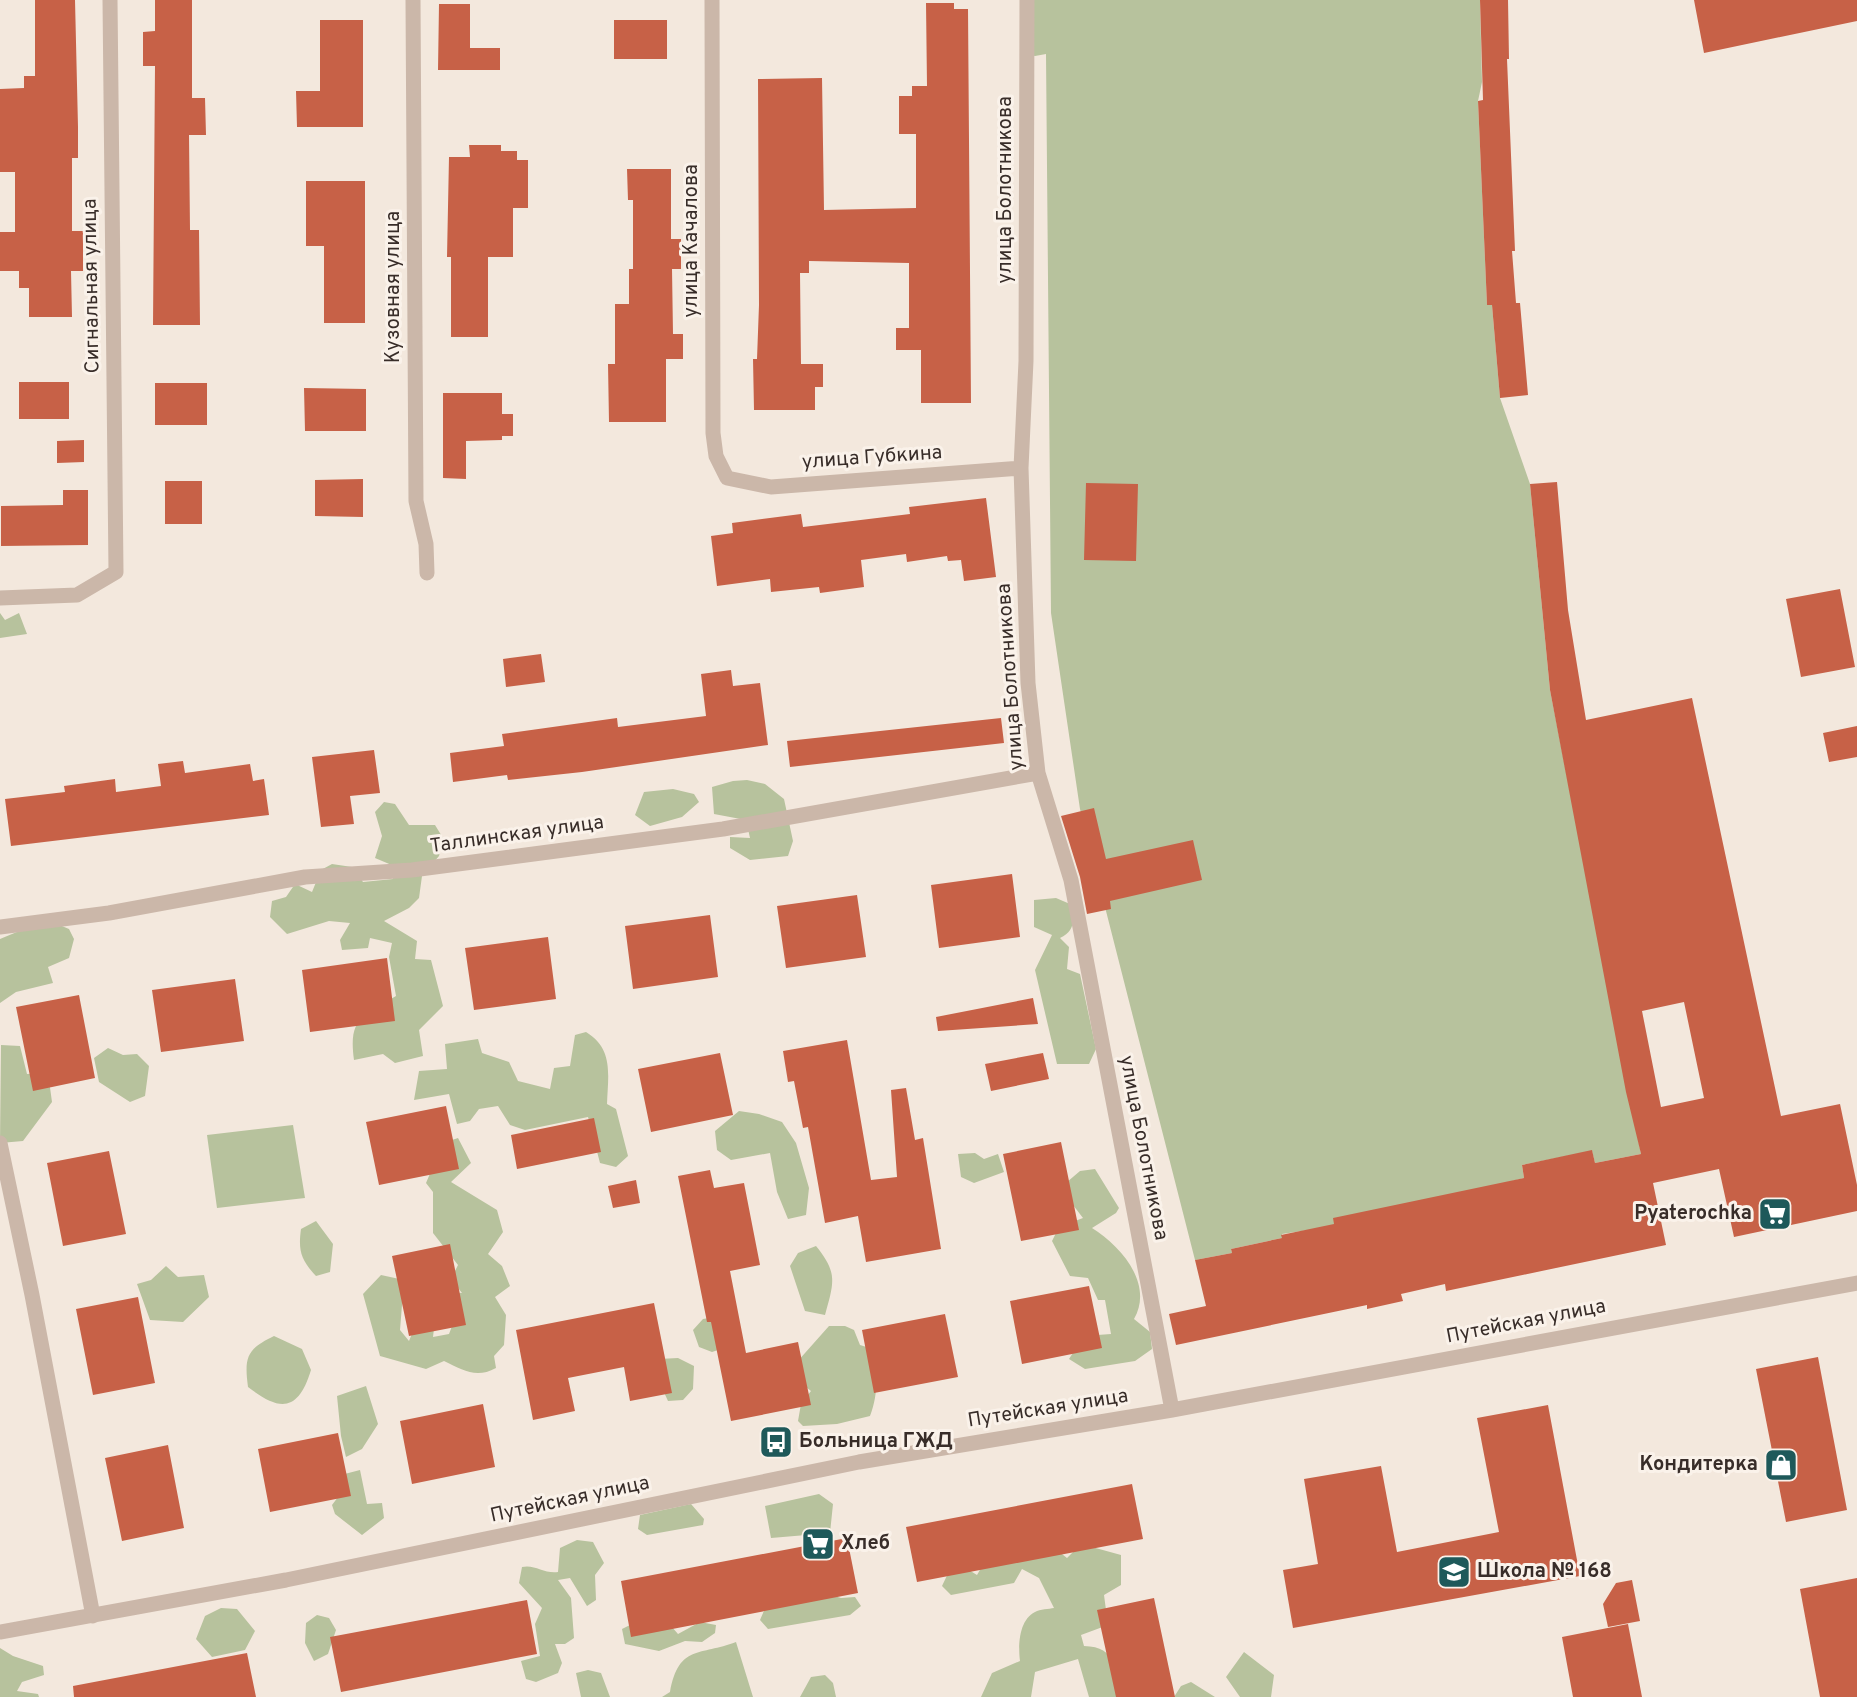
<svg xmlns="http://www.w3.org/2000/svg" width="1857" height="1697" font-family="Overpass,sans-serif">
  <rect width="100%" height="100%" fill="#f3e8dd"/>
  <path fill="#b7c29d" d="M1020,0H1480L1482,82L1478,101L1487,305H1492L1500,398L1530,484L1550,690L1641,1154L1595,1163L1592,1151L1522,1165L1524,1178L1335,1226L1282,1234V1238L1231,1249L1232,1253L1195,1260L1080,809L1051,613L1046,54L1035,56L1021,53Z
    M19,613L27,634L0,638V613L5,620Z
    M747,780L765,784L784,799L793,841L788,856L750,860L730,848V837L750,838L746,820L714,814L712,787L733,781Z
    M673,789L694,794L699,802L682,817L650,826L635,815L644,792Z
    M384,802L395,804L409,825H435L443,838L439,856L422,876L419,898L409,908L384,921L417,941L415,959L431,960L443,1006L419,1030L423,1056L395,1063L383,1054L354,1060C348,1017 363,1016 396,996L389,957L392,943L370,938L368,948L342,950L340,940L350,923L329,921L287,934L270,917L272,901L286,897L295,884L312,892L321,870L332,864L352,867L363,882L393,879L394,866L375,858L382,836L375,812Z
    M1056,898L1070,904C1074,920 1076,930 1060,938L1069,947L1067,969L1080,974L1096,1049L1089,1064H1057L1035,970L1052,935L1034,927V900Z
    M57,924L69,929L74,939L69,958L48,967L53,983L16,992L0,1003V939L24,929Z
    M586,1032C614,1049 608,1075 607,1104L616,1109L628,1156L616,1167L600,1163L588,1117L525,1130L510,1125L498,1106L479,1109L470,1121L457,1124L449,1094L414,1100L419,1071L447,1069L445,1044L478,1039L482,1053L509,1062L518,1081L550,1089L554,1068L570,1066L575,1035Z
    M1,1045L20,1046L27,1074L48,1073L52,1102L23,1141L0,1143Z
    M108,1048L123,1055L137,1054L149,1066L145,1096L130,1102L99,1082L94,1058Z
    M739,1111L759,1114L782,1122L796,1143L809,1188L806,1215L788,1219L777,1192L770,1153L731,1160L717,1150L715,1131Z
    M293,1125L305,1198L217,1208L207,1135Z
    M458,1138L471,1163L451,1182L497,1210L503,1232L488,1254L502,1266L510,1286L495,1297L506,1315L504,1345L494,1356L496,1368C476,1379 463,1370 444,1361L426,1369L380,1356L363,1294L381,1275L404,1280L400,1330L409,1341L420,1314L435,1320L433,1337L449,1334L454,1321L447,1292L462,1293L451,1279L458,1265L433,1233V1192L426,1183L443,1143Z
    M975,1153L984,1159L998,1154L1004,1172L974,1183L961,1177L958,1154Z
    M1095,1169L1119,1208L1116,1213L1092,1228C1121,1246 1154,1284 1134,1319L1150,1332L1152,1349L1135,1361L1085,1369L1069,1359L1084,1336L1111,1334L1105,1300H1098L1088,1278L1070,1276L1052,1241L1059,1227L1083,1218L1060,1188L1080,1171Z
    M316,1221L333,1244L330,1272L316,1276C301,1260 298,1251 301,1229Z
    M816,1246C838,1273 834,1282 825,1315L805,1311L790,1266L798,1253Z
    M166,1266L178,1277L204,1275L209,1297L183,1322L150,1320L137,1284L151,1280Z
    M721,1316L733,1345L712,1352L699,1347L693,1330L703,1319Z
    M829,1326H845L854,1330L860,1345L873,1349C877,1373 879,1392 870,1416L837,1424L803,1426L798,1421L801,1404L811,1391L797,1380V1362Z
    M274,1336L302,1349L311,1370C298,1413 279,1411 248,1387C244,1357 247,1349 274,1336Z
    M678,1358L694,1366L693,1389L683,1400L668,1401L657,1377L659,1359Z
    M366,1386L378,1424L362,1449L346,1457L341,1436L337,1396Z
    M360,1470L367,1504L382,1503L384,1518L362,1535L335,1514L332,1505L341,1493L337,1476Z
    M819,1494L833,1504L830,1533L771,1538L765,1506Z
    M691,1504L704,1519L703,1525L647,1535L638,1529L640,1515Z
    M1043,1539L1067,1558L1081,1544L1121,1555V1585L1104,1595L1108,1625L1081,1635L1084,1646C1118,1647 1114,1669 1120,1697H1089L1078,1659L1035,1672L1031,1697H981L992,1673L1020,1661C1018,1645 1019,1620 1035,1612C1040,1609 1049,1609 1054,1608L1039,1578L1022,1569L1014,1583L951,1595L942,1586L952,1565L959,1564L977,1575L992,1549Z
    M577,1540L593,1542L604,1563L595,1575L596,1600L587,1606L570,1578L558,1580L571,1598L574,1638L565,1644H555L562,1663L558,1673L536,1682L526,1679L521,1661L540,1656L535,1624L542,1608L519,1583L522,1567C535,1564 544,1574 558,1572L560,1548Z
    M824,1593L841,1598L855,1597L861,1606L850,1615L768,1629L760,1620L766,1606Z
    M221,1608L237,1609L255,1631L245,1650L212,1657L196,1639L205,1616Z
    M658,1611L678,1634L700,1622L716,1625L715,1633L702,1642L685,1641L659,1651L625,1644L622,1629Z
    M317,1615L329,1618L336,1630L328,1654L314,1661L305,1643L306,1623Z
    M736,1642L753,1697H662L670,1692C679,1644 700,1656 736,1642Z
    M0,1648L13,1656L43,1666L44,1675L22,1682L17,1691L38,1694L39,1697H0Z
    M1244,1652L1274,1675L1271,1697H1240L1226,1677Z
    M588,1670L601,1673L610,1697H581L576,1673Z
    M825,1675L833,1683L836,1697H800L811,1677Z
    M1191,1682L1215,1697H1174L1181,1686Z"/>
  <path fill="#c76147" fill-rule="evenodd" d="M35,0H75L78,127V158H72V231H83V271H71L72,317H29V288H19V271H0V232H15V172H0V89L24,88V76H35Z
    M155,0H192V98H205L206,135H189L190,230H199L200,325H153L155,66H143V32L155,31Z
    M1480,0H1508L1509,59H1507L1515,251H1512L1516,303H1520L1528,395L1500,398L1492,305H1487L1478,101L1483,100Z
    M1694,0H1857V21L1704,53Z
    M926,3H954V9H968L971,403H921V350H896V328H909V263L809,261V273H800L801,364H823V387H815V410H754L753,359H757L759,305L758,79L822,78L824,210L916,208V134H899V96H912V86H927Z
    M439,4H470V48H500V70H438Z
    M320,20H363V127H297L296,91H320Z
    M614,20H667V59H614Z
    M469,145H501V151H517V160H528V208H513V257H488V337H451V257H447L449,157H470Z
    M627,169H671V239H681V269H672L673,334H683V359H666V422H609L608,364H615V304H629V269H633V200H628Z
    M306,181H365V323H324V246H306Z
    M19,382H69V419H19Z
    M155,383H207V425H155Z
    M304,388L366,389V431H305Z
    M443,393H502V414H513V436H502V440L466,441V479L443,478Z
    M84,440V462L57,463V441Z
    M363,479V517L315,516V480Z
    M165,481H202V524H165Z
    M1557,482L1568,610L1586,720L1692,698L1781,1116L1840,1104L1857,1185V1211L1734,1237L1719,1169L1653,1183L1666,1245L1446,1291L1445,1284L1401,1294L1403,1301L1367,1309V1305L1176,1345L1169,1314L1206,1306L1195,1260L1232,1253L1231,1249L1282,1238L1281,1235L1334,1224L1333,1218L1524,1178L1522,1165L1592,1150L1595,1163L1641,1154L1626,1092L1550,690L1530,484ZM1684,1002L1704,1098L1661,1107L1642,1011Z
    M1086,483L1138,484L1136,561L1084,560Z
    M63,490H88V545L1,546V506L63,505Z
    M986,498L996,577L964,581L961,560L948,561L947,556L907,562L906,554L861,560L864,587L820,593L819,587L771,592L770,579L717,586L711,536L733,533L732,523L801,514L803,527L910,514L909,507Z
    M1840,589L1855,667L1801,677L1786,599Z
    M541,654L545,682L506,687L503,659Z
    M731,670L733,686L760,683L768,745L582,772L508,780L507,775L453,782L450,753L504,746L502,734L617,718L618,727L706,716L701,674Z
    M1001,718L1004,743L790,767L787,741Z
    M1857,726V757L1829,762L1823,733Z
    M374,750L380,793L350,796L354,824L321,827L312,757Z
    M183,761L185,773L250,764L253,781L264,779L269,815L11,846L5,799L65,792L64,786L115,779L116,792L161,786L158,764Z
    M1094,808L1106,859L1193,840L1202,880L1110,901L1111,909L1087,914L1080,877L1061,816Z
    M1012,874L1020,937L939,948L931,885Z
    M857,895L866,957L786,968L777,906Z
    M710,915L718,977L633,989L625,926Z
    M548,937L556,999L474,1010L465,948Z
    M387,958L395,1021L310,1032L302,970Z
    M235,979L244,1041L161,1052L152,990Z
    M79,995L95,1078L33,1091L16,1007Z
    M1033,998L1038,1024L938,1031L936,1017Z
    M847,1040L871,1180L897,1177L891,1090L906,1088L915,1140L923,1138L941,1249L866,1262L858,1216L825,1223L808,1127L803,1128L794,1081L788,1082L783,1051Z
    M720,1053L733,1115L651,1132L638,1069Z
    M1043,1053L1049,1079L991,1091L985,1064Z
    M446,1106L459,1169L379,1185L366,1122Z
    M594,1118L601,1152L517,1169L511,1135Z
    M1061,1142L1079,1230L1021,1241L1003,1154Z
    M109,1151L126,1234L63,1246L47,1163Z
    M710,1170L714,1188L744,1183L760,1265L730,1271L746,1353L798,1342L811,1405L731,1421L711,1322H707L678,1176Z
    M636,1180L640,1203L613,1208L608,1186Z
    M450,1244L466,1325L409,1336L392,1256Z
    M1089,1286L1102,1348L1022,1364L1010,1301Z
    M138,1297L155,1383L93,1395L76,1309Z
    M654,1303L672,1393L630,1401L624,1367L568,1378L575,1411L533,1420L516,1330Z
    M945,1314L958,1377L874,1393L862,1330Z
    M1818,1357L1847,1510L1786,1522L1756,1369Z
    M483,1404L495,1467L412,1484L400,1421Z
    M1548,1405L1580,1576L1293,1628L1283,1570L1318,1564L1304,1479L1381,1466L1397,1552L1499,1532L1477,1418Z
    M338,1433L351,1496L270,1512L258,1449Z
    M168,1445L184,1528L122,1541L105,1458Z
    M1132,1484L1143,1539L917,1582L906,1527Z
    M847,1538L858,1593L631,1637L621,1581Z
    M1857,1578V1697H1820L1800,1589Z
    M1632,1580L1640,1621L1608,1627L1603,1604L1616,1583Z
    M1154,1598L1175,1697H1116L1097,1610Z
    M527,1600L537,1654L341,1692L330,1637Z
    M1628,1624L1642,1697H1573L1562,1637Z
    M247,1653L256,1697H74L73,1686Z"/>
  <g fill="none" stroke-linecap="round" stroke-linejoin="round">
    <path stroke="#cbb7a9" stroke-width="15" d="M413,0L416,501L426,544L427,573
      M712,0L713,433L716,456L727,478L771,487L1021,468
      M1027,0L1026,361L1021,468L1028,683L1038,773L1071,880L1172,1410
      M0,598L77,595L116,572L110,0
      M0,927L109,913L305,877L412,870L723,829L1038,773
      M0,1143L32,1295L93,1616
      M0,1632L286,1580L859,1462L1172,1410L1857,1283"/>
  </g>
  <defs>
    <symbol id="supermarket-square" viewBox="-11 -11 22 22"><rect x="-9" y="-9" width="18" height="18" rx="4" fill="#1e595a" stroke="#faf2ea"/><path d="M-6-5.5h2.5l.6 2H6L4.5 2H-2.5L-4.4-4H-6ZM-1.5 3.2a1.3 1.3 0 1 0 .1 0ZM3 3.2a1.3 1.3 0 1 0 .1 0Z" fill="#fff"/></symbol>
    <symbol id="bus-square" viewBox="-11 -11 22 22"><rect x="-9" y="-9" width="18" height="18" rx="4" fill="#1e595a" stroke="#faf2ea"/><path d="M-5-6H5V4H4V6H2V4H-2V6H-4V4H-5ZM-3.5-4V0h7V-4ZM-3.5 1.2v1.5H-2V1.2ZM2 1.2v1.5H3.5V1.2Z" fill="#fff"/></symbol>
    <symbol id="shop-square" viewBox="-11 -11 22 22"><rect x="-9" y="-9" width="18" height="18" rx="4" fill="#1e595a" stroke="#faf2ea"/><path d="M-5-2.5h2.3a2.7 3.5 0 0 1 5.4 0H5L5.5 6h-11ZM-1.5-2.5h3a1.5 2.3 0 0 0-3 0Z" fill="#fff"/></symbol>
    <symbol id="school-square" viewBox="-11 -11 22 22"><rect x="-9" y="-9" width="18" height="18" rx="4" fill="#1e595a" stroke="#faf2ea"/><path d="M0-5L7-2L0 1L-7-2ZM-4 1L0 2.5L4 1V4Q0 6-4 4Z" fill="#fff"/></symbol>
  </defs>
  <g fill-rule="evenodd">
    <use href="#supermarket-square" x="1756" y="1195" width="38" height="38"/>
    <use href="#bus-square" x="757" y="1423" width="38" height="38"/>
    <use href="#shop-square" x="1762" y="1446" width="38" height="38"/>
    <use href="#supermarket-square" x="799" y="1525" width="38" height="38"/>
    <use href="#school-square" x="1435" y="1553" width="38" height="38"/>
  </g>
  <g text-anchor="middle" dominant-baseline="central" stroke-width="6" stroke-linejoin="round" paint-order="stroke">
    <g font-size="20" fill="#382d29" stroke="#faf2ea">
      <text transform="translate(1006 190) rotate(-90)">улица Болотникова</text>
      <text transform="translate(692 241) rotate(-90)">улица Качалова</text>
      <text transform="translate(92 286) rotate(-91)">Сигнальная улица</text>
      <text transform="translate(394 287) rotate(-90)">Кузовная улица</text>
      <text transform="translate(872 458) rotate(-4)">улица Губкина</text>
      <text transform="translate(1011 677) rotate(-94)">улица Болотникова</text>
      <text transform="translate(517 835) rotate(-8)">Таллинская улица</text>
      <text transform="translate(1143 1148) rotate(79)">улица Болотникова</text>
      <text transform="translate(1526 1322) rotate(-11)">Путейская улица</text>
      <text transform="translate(1048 1409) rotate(-9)">Путейская улица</text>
      <text transform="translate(570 1500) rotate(-12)">Путейская улица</text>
    </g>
    <g font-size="20" font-weight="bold" fill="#382d29" stroke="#faf2ea" text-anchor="start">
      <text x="1752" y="1214" text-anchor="end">Pyaterochka</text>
      <text x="799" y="1442">Больница ГЖД</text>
      <text x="1758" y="1465" text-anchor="end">Кондитерка</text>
      <text x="841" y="1544">Хлеб</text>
      <text x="1477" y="1572">Школа № 168</text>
    </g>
  </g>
</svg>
